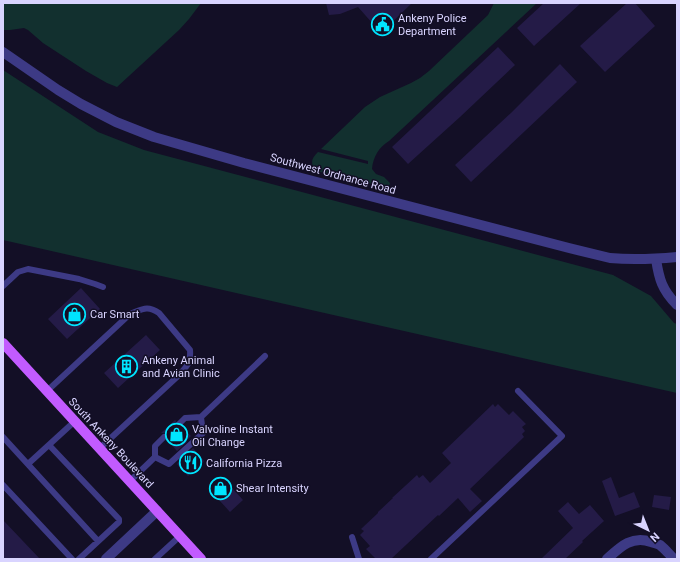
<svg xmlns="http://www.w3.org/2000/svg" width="680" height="562" font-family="Roboto,sans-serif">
  <rect width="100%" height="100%" fill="#130f26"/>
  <path fill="#12302f" d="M3,3H201L189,19L179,30L117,87L107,83L86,71L43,43L28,30L24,28L10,30H3Z
    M494,3H537L389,141C379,147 373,157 372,169L376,174L384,177L390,183L389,186L385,187L316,171C310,163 311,159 318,152L368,164V161L321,149L365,107L380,97L411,83L420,78L429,71L488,15Z
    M3,70L98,132L144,150L613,275L651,296L674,323L677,324V393L3,240Z"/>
  <path fill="#241b47" d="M326,3H412L381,33L358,7L340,14L329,15Z
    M544,3H581L534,46L517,28Z
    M627,3H635L655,26L605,72L580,46Z
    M498,47L515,65L460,117L408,164L392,147Z
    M560,64L577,82L471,182L455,165L512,112Z
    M81,288L100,309L67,339L48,319Z
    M146,335L160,350L118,388L104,373Z
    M493,404L495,407L498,404L509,415L513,411L526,424L522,427L525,431L522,434L524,437L470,489L482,501L470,512L458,498L439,516L438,515L391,559H376L366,549L370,546L360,535L364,531L361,529L378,513V512L393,498H392L417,475L419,478L423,475L430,483L451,463L442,453Z
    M175,420L176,421L175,425L176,427L178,428L182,427L191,436L186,441L187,442L177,451L167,440L168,438L167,434L165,433H161Z
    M193,448L204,461L188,476L177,464Z
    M611,477L619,498L634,492L640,507L615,516L602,481Z
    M223,478L243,500L230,512L210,490Z
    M654,495L671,497L669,510L652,507Z
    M568,502L579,514L590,505L604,521L582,541L583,542L565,559H541L573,528L558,511Z
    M3,520L40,559H3Z"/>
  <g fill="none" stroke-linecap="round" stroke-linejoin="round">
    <path stroke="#3d3a85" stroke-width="6" d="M3,286L18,272L28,269L79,279L95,284L103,287
      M47,391L130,314C143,309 147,305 159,313L190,350C191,364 187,366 178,376L100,448
      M179,424L185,418L201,417
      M3,437L98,541
      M49,445L119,519V522L79,559
      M155,457V446L164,437
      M28,464L75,421
      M130,481L155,457L169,464L203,433L201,417L265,356
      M3,485L72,559
      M352,537L359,559
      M155,559L180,536
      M431,559L562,436L518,391"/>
    <path stroke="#3d3a85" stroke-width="10" d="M656,259C659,279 662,290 677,305
      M106,559L157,511
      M607,559C620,547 632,535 651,542C654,543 658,544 660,545C665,549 669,554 674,559"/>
    <path stroke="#3d3a85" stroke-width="10" d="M3,52L58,90L81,104L116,122L154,137L244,163L569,248L610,258C632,260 655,259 677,257"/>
    <path stroke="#c25bff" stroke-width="10" d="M3,343L201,559"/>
  </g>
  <defs>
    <symbol id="civic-ring" viewBox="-11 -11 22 22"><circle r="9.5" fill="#130f26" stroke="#00e5ff" stroke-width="1.5"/><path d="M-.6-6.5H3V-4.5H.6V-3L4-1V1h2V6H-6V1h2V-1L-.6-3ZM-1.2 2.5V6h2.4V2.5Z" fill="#00e5ff"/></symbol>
    <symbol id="shop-ring" viewBox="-11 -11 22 22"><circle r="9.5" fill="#130f26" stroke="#00e5ff" stroke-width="1.5"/><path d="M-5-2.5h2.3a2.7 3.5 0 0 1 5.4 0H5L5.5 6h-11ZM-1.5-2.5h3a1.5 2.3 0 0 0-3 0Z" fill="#00e5ff"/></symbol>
    <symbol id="building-ring" viewBox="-11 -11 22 22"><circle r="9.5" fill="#130f26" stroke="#00e5ff" stroke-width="1.5"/><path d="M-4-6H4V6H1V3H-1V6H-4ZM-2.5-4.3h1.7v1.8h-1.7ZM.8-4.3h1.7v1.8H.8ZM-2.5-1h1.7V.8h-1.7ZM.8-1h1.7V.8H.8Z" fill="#00e5ff"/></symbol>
    <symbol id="restaurant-ring" viewBox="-11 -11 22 22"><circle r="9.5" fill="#130f26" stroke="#00e5ff" stroke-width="1.5"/><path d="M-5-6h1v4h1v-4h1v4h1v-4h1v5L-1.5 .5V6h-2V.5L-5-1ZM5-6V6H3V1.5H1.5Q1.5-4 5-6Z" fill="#00e5ff"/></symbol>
  </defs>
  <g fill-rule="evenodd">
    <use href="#civic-ring" x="370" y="12" width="25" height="25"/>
    <use href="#shop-ring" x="62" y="302" width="25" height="25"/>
    <use href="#building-ring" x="114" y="354" width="25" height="25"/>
    <use href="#shop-ring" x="164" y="422" width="25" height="25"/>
    <use href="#restaurant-ring" x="178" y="450" width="25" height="25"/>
    <use href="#shop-ring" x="208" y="476" width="25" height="25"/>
  </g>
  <g text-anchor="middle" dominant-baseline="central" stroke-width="3" stroke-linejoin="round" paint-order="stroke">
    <g font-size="11" fill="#d9d4ff" stroke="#130f26" text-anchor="start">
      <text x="398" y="18">Ankeny Police<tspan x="398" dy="13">Department</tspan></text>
      <text x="90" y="314">Car Smart</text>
      <text x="142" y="360">Ankeny Animal<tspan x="142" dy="13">and Avian Clinic</tspan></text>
      <text x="192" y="429">Valvoline Instant<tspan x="192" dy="13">Oil Change</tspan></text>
      <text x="206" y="463">California Pizza</text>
      <text x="236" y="488">Shear Intensity</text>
    </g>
    <g font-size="11" fill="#d9d4ff" stroke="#130f26">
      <text transform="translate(333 174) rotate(15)">Southwest Ordnance Road</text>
      <text transform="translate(111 443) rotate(47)">South Ankeny Boulevard</text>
    </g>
  </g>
  <rect width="680" height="562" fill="none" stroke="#d9d4ff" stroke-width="8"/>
  <g transform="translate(648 530) rotate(137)" stroke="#130f26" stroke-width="3" paint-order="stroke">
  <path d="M0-3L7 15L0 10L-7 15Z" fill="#d9d4ff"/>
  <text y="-6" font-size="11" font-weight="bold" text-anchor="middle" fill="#d9d4ff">N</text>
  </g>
</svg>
